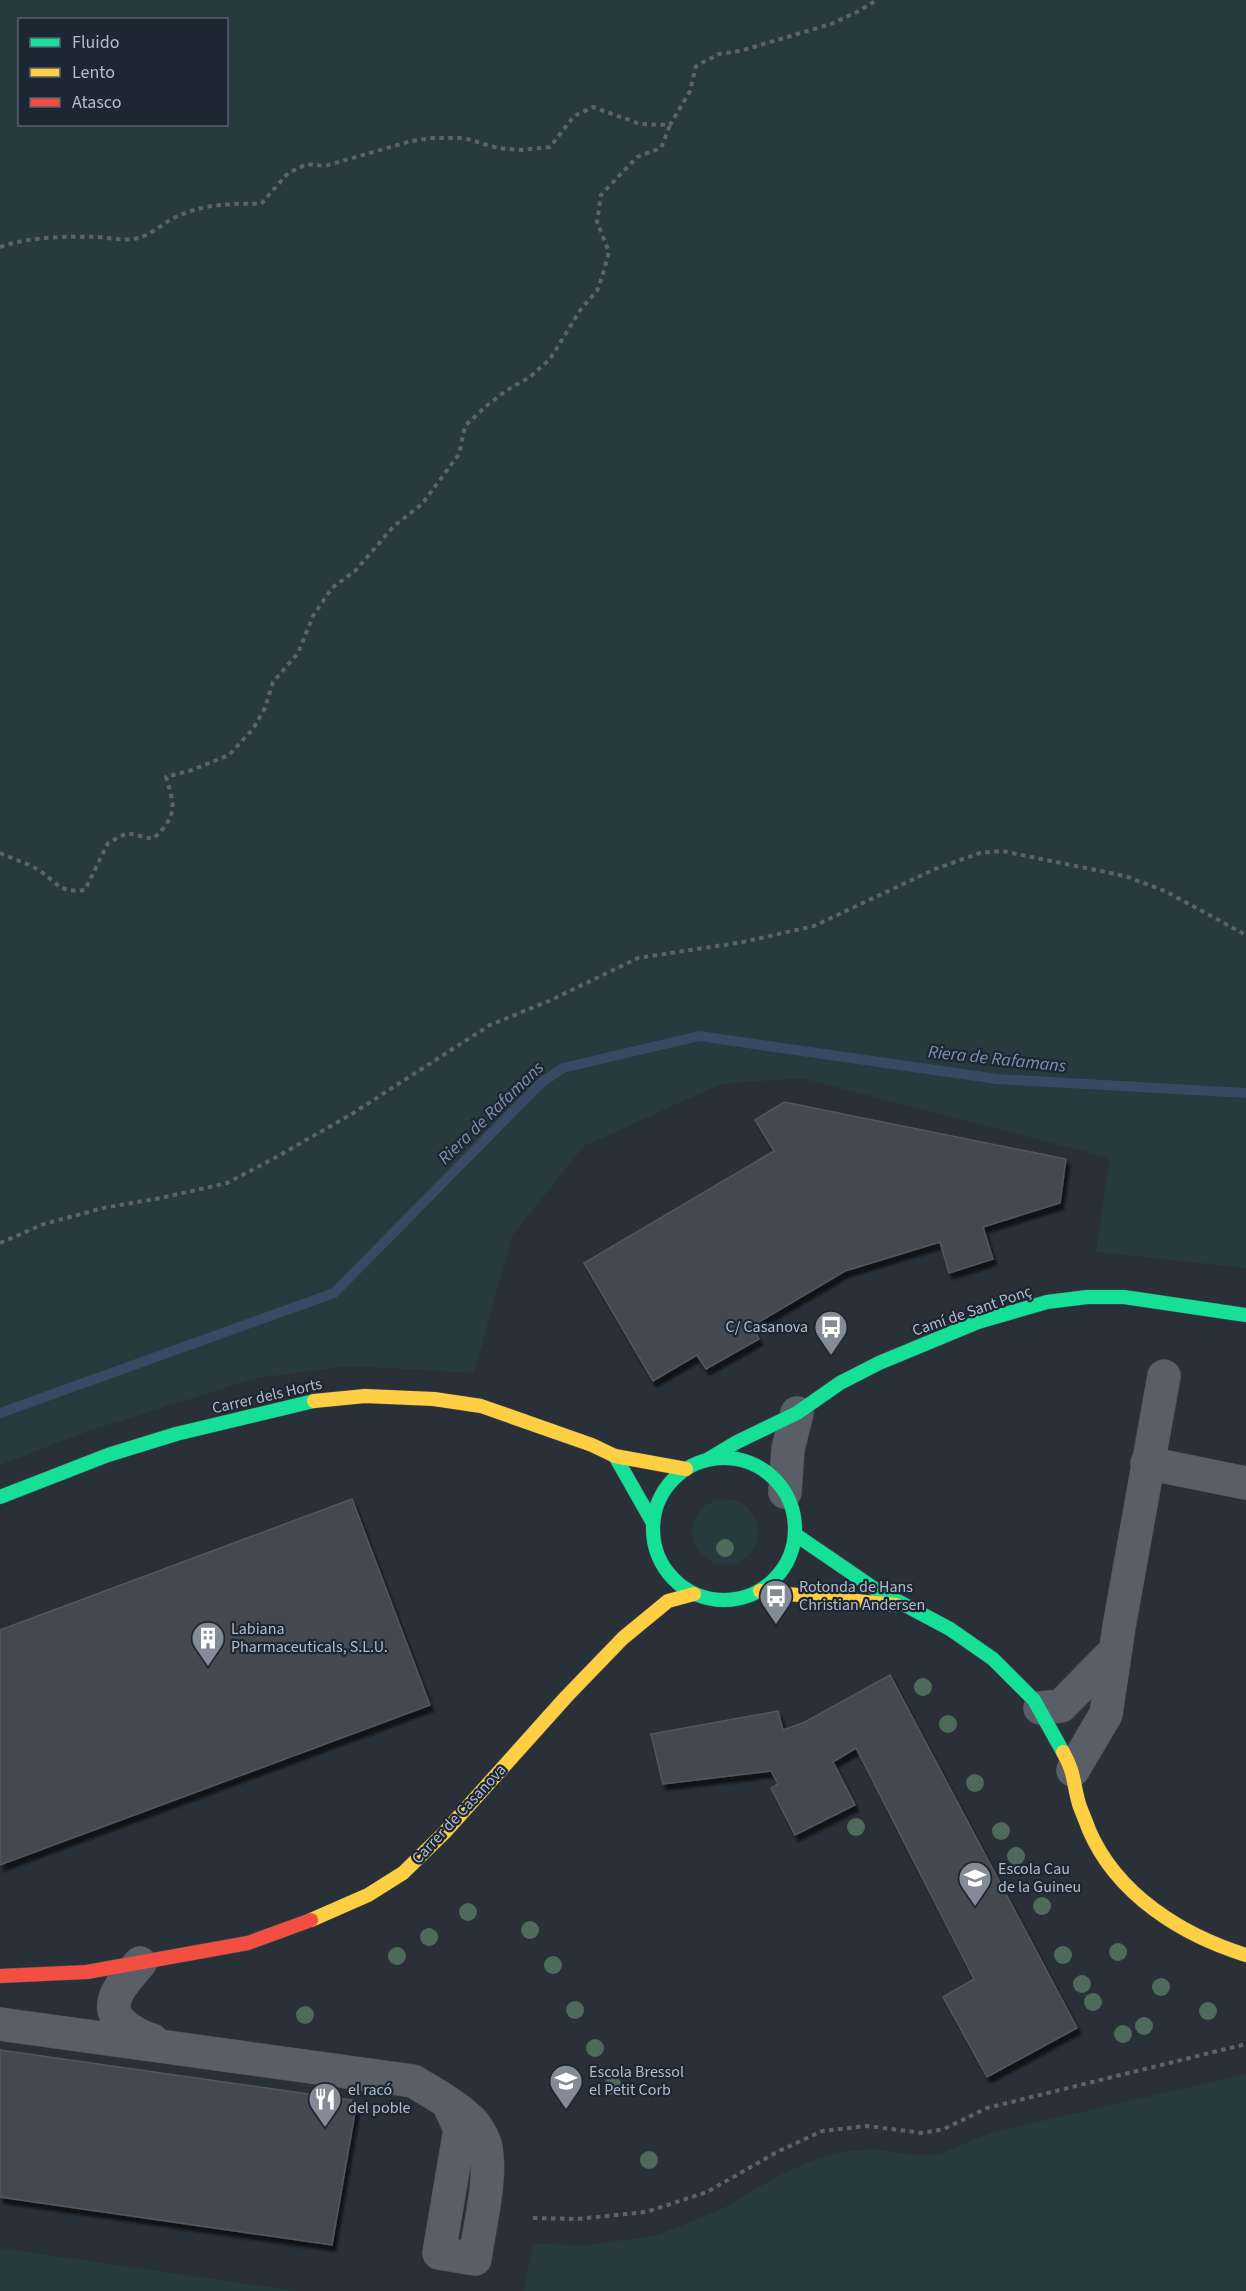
<svg xmlns="http://www.w3.org/2000/svg" width="1246" height="2291" font-family="'Source Sans 3',sans-serif">
  <defs>
    <filter id="shadow"><feDropShadow dx="3.5" dy="6" stdDeviation="1.5" flood-color="#0009"/></filter>
  </defs>
  <rect width="100%" height="100%" fill="#2a3038"/>
  <path fill="#273a3e" fill-rule="evenodd" d="M0,0H1246V1268L1096,1252L1110,1158L801,1078L721,1084L584,1146L512,1236L474,1373L348,1366L257,1378L91,1430L0,1465ZM20,20H226V124H20Z
    M692 1532a33 33 0 1 1 66 0a33 33 0 1 1-66 0Z
    M1246,2074V2291H524L533,2243L583,2246L658,2235L722,2209L774,2178L808,2162L846,2151L877,2149L910,2155H938L990,2133Z
    M0,2248L296,2291H0Z"/>
  <g fill="none" stroke-linecap="round" stroke-linejoin="round">
    <path stroke="#384963" stroke-width="10" d="M0,1413L334,1293L542,1082L563,1068L699,1036L997,1079L1246,1093"/>
  </g>
  <path fill="#444950" stroke="#52575f" stroke-width="1.5" filter="url(#shadow)" d="M784,1102L1066,1159L1060,1203L983,1227L993,1259L949,1273L940,1242L845,1271L752,1326L759,1339L706,1369L697,1355L653,1381L584,1263L774,1151L755,1120Z
    M352,1499L430,1705L0,1865V1630Z
    M890,1675L1077,2028L987,2077L943,1997L974,1979L856,1748L833,1762L855,1805L795,1835L771,1788L778,1784L771,1771L663,1784L651,1734L778,1711L783,1730L805,1722Z
    M0,2050L357,2101L332,2245L0,2197Z"/>
  <g fill="none" stroke-linecap="round" stroke-linejoin="round">
    <defs>
      <path id="street" d="M1147,1463L1246,1483
        M785,1492L788,1449L797,1413
        M1040,1708L1061,1706L1115,1651
        M1073,1770L1106,1714L1119,1627L1164,1376
        M140,1963C131,1974 116,1988 114,2003C111,2022 136,2035 152,2040
        M0,2024L413,2081C431,2092 452,2103 467,2117C476,2124 484,2138 486,2148C492,2179 479,2228 475,2259L439,2253L460,2129L448,2103"/>
      <path id="fast" d="M615,1456L653,1523
        M653 1529a71 71 0 1 1 142 0a71 71 0 1 1-142 0Z
        M707,1460L737,1442L797,1413L840,1383L879,1363L978,1322L1047,1302L1087,1297H1124L1246,1315
        M0,1497L108,1455L176,1434L314,1401
        M796,1535L875,1589L950,1629L993,1659L1034,1700L1063,1752"/>
      <path id="slow" d="M314,1401L365,1396L434,1399L481,1406L592,1445L615,1456L686,1469
        M760,1591L896,1605
        M1063,1752C1075,1773 1073,1783 1079,1804C1082,1813 1086,1821 1089,1830C1117,1895 1182,1935 1246,1955
        M311,1920L368,1895L403,1873L445,1832L566,1697L623,1638L668,1601L694,1594"/>
      <path id="jam" d="M0,1976L87,1972L248,1943L311,1920"/>
    </defs>
    <use href="#street" stroke="#484c53" stroke-width="34"/>
    <use href="#fast" stroke="#484c53" stroke-width="15"/>
    <use href="#slow" stroke="#484c53" stroke-width="15"/>
    <use href="#jam" stroke="#484c53" stroke-width="15"/>
    <path stroke="#5d636a" stroke-width="4" stroke-dasharray="4.5 4.5" stroke-linecap="butt" d="M0,247C29,237 65,236 95,237C107,237 120,241 132,239C147,238 159,226 172,219C200,204 231,203 261,204L288,173L307,164L325,166L411,141L433,138H464L498,148L521,150L550,147L574,116L593,107L640,124L670,125L690,91L696,66L719,54L740,51L831,24L857,12L877,0
      M0,853C12,859 29,863 40,871C59,884 59,893 85,890L108,843L127,833L153,839C178,815 175,807 166,777L192,770L229,755L253,729L265,708L273,682L298,653L313,616L332,588L356,570L394,526L422,504L459,454L465,426L486,406L507,390L530,377L550,359L581,309L597,291L602,277L609,252L597,222L601,195L637,157L661,148L670,125
      M0,1243L44,1224L103,1208L161,1198L227,1183L271,1160L350,1115L490,1025L549,1001L638,958L743,942L814,926L935,869L980,853L1002,851L1125,876L1165,891L1246,935
      M533,2218L577,2219L646,2212L707,2192L777,2152L822,2131L867,2126L923,2133L944,2129L987,2108L1246,2044"/>
    <use href="#street" stroke="#5a5e66" stroke-width="33"/>
    <use href="#fast" stroke="#16e098" stroke-width="14"/>
    <use href="#slow" stroke="#ffcf43" stroke-width="14"/>
    <use href="#jam" stroke="#f24e42" stroke-width="14"/>
  </g>
  <g fill="#4e6a5a">
    <circle cx="725" cy="1548" r="9"/>
    <circle cx="923" cy="1687" r="9"/>
    <circle cx="948" cy="1724" r="9"/>
    <circle cx="975" cy="1783" r="9"/>
    <circle cx="856" cy="1827" r="9"/>
    <circle cx="1001" cy="1831" r="9"/>
    <circle cx="1016" cy="1856" r="9"/>
    <circle cx="1042" cy="1906" r="9"/>
    <circle cx="468" cy="1912" r="9"/>
    <circle cx="530" cy="1930" r="9"/>
    <circle cx="429" cy="1937" r="9"/>
    <circle cx="1118" cy="1952" r="9"/>
    <circle cx="1063" cy="1955" r="9"/>
    <circle cx="397" cy="1956" r="9"/>
    <circle cx="553" cy="1965" r="9"/>
    <circle cx="1082" cy="1984" r="9"/>
    <circle cx="1161" cy="1987" r="9"/>
    <circle cx="1093" cy="2002" r="9"/>
    <circle cx="575" cy="2010" r="9"/>
    <circle cx="1208" cy="2011" r="9"/>
    <circle cx="305" cy="2015" r="9"/>
    <circle cx="1144" cy="2026" r="9"/>
    <circle cx="1123" cy="2034" r="9"/>
    <circle cx="595" cy="2048" r="9"/>
    <circle cx="613" cy="2086" r="9"/>
    <circle cx="649" cy="2160" r="9"/>
  </g>
  <defs>
    <symbol id="bus-pin" viewBox="-11 -11 22 30"><path d="M0 17L-7.5 6A9.5 9.5 0 1 1 7.5 6Z" fill="#848b96" stroke="#1d2633"/><path d="M-5-6H5V4H4V6H2V4H-2V6H-4V4H-5ZM-3.5-4V0h7V-4ZM-3.5 1.2v1.5H-2V1.2ZM2 1.2v1.5H3.5V1.2Z" fill="#fff"/></symbol>
    <symbol id="building-pin" viewBox="-11 -11 22 30"><path d="M0 17L-7.5 6A9.5 9.5 0 1 1 7.5 6Z" fill="#848b96" stroke="#1d2633"/><path d="M-4-6H4V6H1V3H-1V6H-4ZM-2.5-4.3h1.7v1.8h-1.7ZM.8-4.3h1.7v1.8H.8ZM-2.5-1h1.7V.8h-1.7ZM.8-1h1.7V.8H.8Z" fill="#fff"/></symbol>
    <symbol id="school-pin" viewBox="-11 -11 22 30"><path d="M0 17L-7.5 6A9.5 9.5 0 1 1 7.5 6Z" fill="#848b96" stroke="#1d2633"/><path d="M0-5L7-2L0 1L-7-2ZM-4 1L0 2.5L4 1V4Q0 6-4 4Z" fill="#fff"/></symbol>
    <symbol id="restaurant-pin" viewBox="-11 -11 22 30"><path d="M0 17L-7.5 6A9.5 9.5 0 1 1 7.5 6Z" fill="#848b96" stroke="#1d2633"/><path d="M-5-6h1v4h1v-4h1v4h1v-4h1v5L-1.5 .5V6h-2V.5L-5-1ZM5-6V6H3V1.5H1.5Q1.5-4 5-6Z" fill="#fff"/></symbol>
  </defs>
  <g fill-rule="evenodd">
    <use href="#bus-pin" x="812" y="1308" width="38" height="52"/>
    <use href="#bus-pin" x="757" y="1577" width="38" height="52"/>
    <use href="#building-pin" x="189" y="1619" width="38" height="52"/>
    <use href="#school-pin" x="956" y="1859" width="38" height="52"/>
    <use href="#school-pin" x="547" y="2062" width="38" height="52"/>
    <use href="#restaurant-pin" x="306" y="2080" width="38" height="52"/>
  </g>
  <g text-anchor="middle" dominant-baseline="central" stroke-width="4.5" stroke-linejoin="round" paint-order="stroke">
    <g font-size="16" fill="#b4bcc9" stroke="#1d2633">
      <text transform="translate(972 1311) rotate(-19)">Camí de Sant Ponç</text>
      <text transform="translate(267 1396) rotate(-13)">Carrer dels Horts</text>
      <text transform="translate(459 1814) rotate(-47)">Carrer de Casanova</text>
    </g>
    <g font-size="16" fill="#b4bcc9" stroke="#1d2633" text-anchor="start">
      <text x="808" y="1327" text-anchor="end">C/ Casanova</text>
      <text x="799" y="1587">Rotonda de Hans<tspan x="799" dy="18">Christian Andersen</tspan></text>
      <text x="231" y="1629">Labiana<tspan x="231" dy="18">Pharmaceuticals, S.L.U.</tspan></text>
      <text x="998" y="1869">Escola Cau<tspan x="998" dy="18">de la Guineu</tspan></text>
      <text x="589" y="2072">Escola Bressol<tspan x="589" dy="18">el Petit Corb</tspan></text>
      <text x="348" y="2090">el racó<tspan x="348" dy="18">del poble</tspan></text>
    </g>
    <g font-size="18" font-style="italic" fill="#7c92b1" stroke="#1d2633">
      <text transform="translate(997 1059) rotate(6)">Riera de Rafamans</text>
      <text transform="translate(491 1113) rotate(-44)">Riera de Rafamans</text>
    </g>
  </g>
  <rect x="18" y="18" width="210" height="108" fill="#1d2633" stroke="#59626f" stroke-width="1.5"/>
  <rect x="30" y="38" width="30" height="9" fill="#16e098" stroke="#59626f" stroke-width="1.5"/>
  <text x="72" y="48" font-size="18" fill="#b4bcc9">Fluido</text>
  <rect x="30" y="68" width="30" height="9" fill="#ffcf43" stroke="#59626f" stroke-width="1.5"/>
  <text x="72" y="78" font-size="18" fill="#b4bcc9">Lento</text>
  <rect x="30" y="98" width="30" height="9" fill="#f24e42" stroke="#59626f" stroke-width="1.5"/>
  <text x="72" y="108" font-size="18" fill="#b4bcc9">Atasco</text>
</svg>
